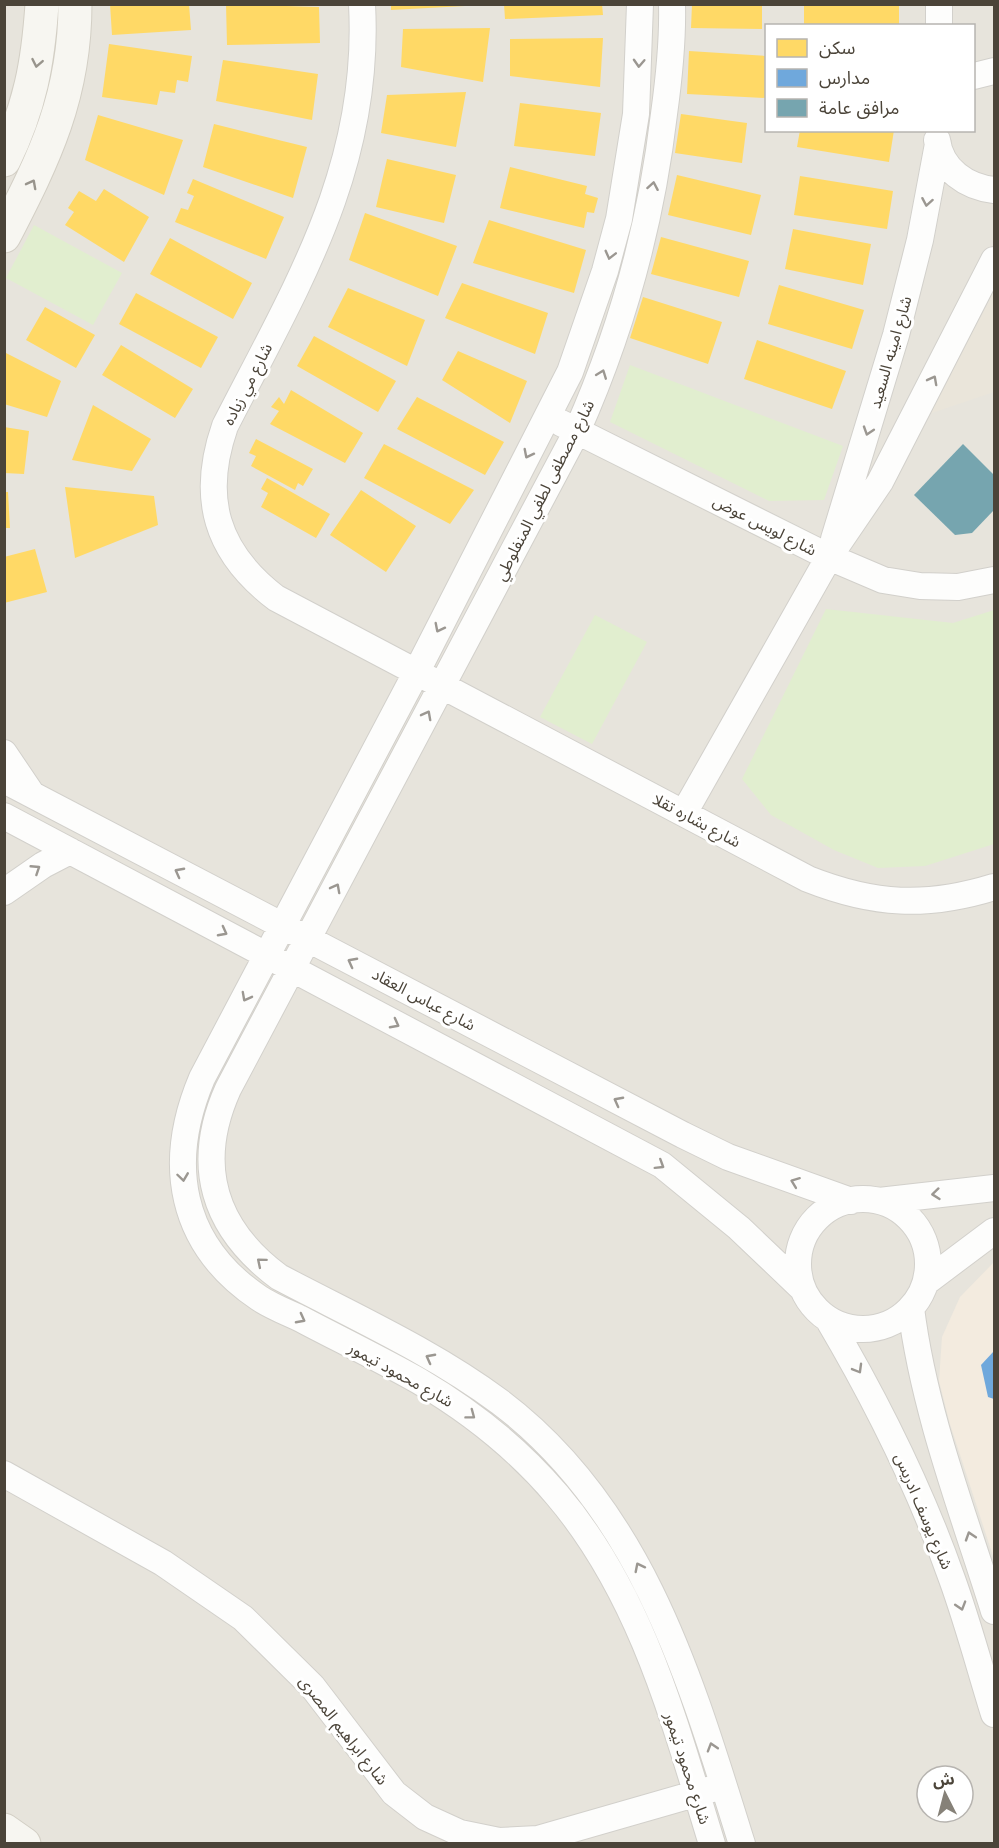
<svg xmlns="http://www.w3.org/2000/svg" width="999" height="1848" font-family="Inter,'Noto Sans Arabic',sans-serif">
  <rect width="100%" height="100%" fill="#f4f2ee"/>
  <path fill="#e7e4dc" fill-rule="evenodd" d="M5,5H994V1843L5,1844ZM766,26H974V130H766ZM927,1776H963V1812H927Z"/>
  <path fill="#f3ebdf" d="M994,1262V1559L950,1424L939,1381L942,1337L960,1297Z"/>
  <path fill="#eae5da" d="M994,293V392L926,415Z"/>
  <path fill="#e1eecf" d="M34,225L122,273L93,325L6,278Z
    M630,365L843,446L824,500L769,501L610,422Z
    M826,609L953,623L994,610V844L925,866L878,868L834,850L771,815L742,779Z
    M595,615L647,642L592,744L540,717Z"/>
  <path fill="#ffd966" d="M110,4H189L191,30L112,35Z
    M226,4L319,7L320,43L227,45Z
    M391,4H465V6L391,10Z
    M504,4H602L603,15L505,19Z
    M692,4H762V29L691,28Z
    M804,4H899V26H804Z
    M490,28L483,82L401,67L403,29Z
    M603,38L600,87L510,76V39Z
    M109,44L192,56L188,82L177,80L175,93L160,91L157,105L102,97Z
    M689,51L766,56V98L687,94Z
    M223,60L318,74L312,120L216,101Z
    M466,92L456,147L381,133L387,95Z
    M520,103L601,113L595,156L514,146Z
    M681,114L747,123L742,163L675,153Z
    M98,115L183,140L164,195L85,160Z
    M214,124L307,147L293,198L203,167Z
    M800,130H894L889,162L797,147Z
    M387,159L456,175L444,223L376,207Z
    M510,167L587,186L585,194L598,198L594,213L587,212L584,228L500,208Z
    M677,175L761,195L751,235L668,215Z
    M800,176L893,191L887,229L794,215Z
    M193,179L284,217L266,259L175,222L181,208L188,210L194,196L187,193Z
    M104,189L149,217L124,262L65,225L74,212L68,208L79,191L96,201Z
    M365,213L457,246L438,296L349,260Z
    M489,220L586,250L574,293L473,263Z
    M793,229L871,244L863,285L785,269Z
    M661,237L749,261L739,297L651,274Z
    M170,238L252,283L233,319L150,274Z
    M462,283L548,313L535,354L445,318Z
    M779,285L864,310L852,349L768,324Z
    M348,288L425,320L407,366L328,327Z
    M136,293L218,337L201,368L119,324Z
    M643,297L722,322L708,364L630,338Z
    M45,307L95,335L76,368L26,340Z
    M314,336L396,381L378,412L297,366Z
    M757,340L846,371L832,409L744,379Z
    M121,345L193,389L175,418L102,375Z
    M458,351L527,381L510,423L442,380Z
    M4,352L61,381L47,417L4,404Z
    M291,390L363,433L345,463L270,424L279,411L271,407L279,397L284,404Z
    M417,397L504,442L485,475L397,429Z
    M93,405L151,439L132,471L72,460Z
    M4,427L29,431L24,474L4,473Z
    M256,439L313,469L303,486L298,483L295,490L251,466L256,456L249,453Z
    M384,444L474,490L450,524L364,478Z
    M267,478L330,514L316,538L261,507L268,493L261,489Z
    M65,487L154,496L158,525L75,558Z
    M361,490L416,526L386,572L330,535Z
    M4,492H8L10,528H4Z
    M35,549L47,592L4,603V557Z"/>
  <path fill="#6fa8dc" d="M994,1351V1399L988,1397L981,1365Z"/>
  <path fill="#76a5af" d="M963,444L994,475V510L972,533L955,535L914,495Z"/>
  <g fill="none" stroke-linecap="round" stroke-linejoin="round">
    <defs>
      <path id="street" d="M362,4C371,168 296,287 225,426C200,498 216,552 276,598L808,879C874,905 926,908 994,887
        M640,4L636,114L619,219L605,271L570,372L416,673L202,1078C166,1163 179,1244 259,1298C271,1306 286,1312 299,1318C339,1339 380,1359 419,1381C470,1411 518,1449 557,1495C642,1595 674,1721 712,1844
        M672,4C673,41 669,78 664,114C651,224 622,330 577,431L228,1089C194,1165 213,1228 279,1277C353,1316 433,1352 500,1402C643,1510 691,1681 742,1844
        M939,26V4
        M974,76L994,71
        M937,140C941,170 967,187 994,190
        M561,423L829,557L883,580L920,586L958,587L994,580
        M834,539L896,335L920,240L938,144
        M4,753L31,793
        M4,780L683,1135L728,1157L851,1201
        M684,813L829,557L880,482L994,260
        M4,816L662,1165L739,1228L802,1288
        M4,892L43,865L70,851
        M798 1264a65 65 0 1 1 130 0a65 65 0 1 1-130 0Z
        M879,1201L994,1188
        M926,1282L994,1231
        M911,1308C924,1412 963,1512 994,1611
        M828,1319C877,1402 920,1488 952,1579C968,1623 980,1669 994,1714
        M4,1474L163,1563L243,1618L312,1686L394,1793L425,1817L460,1833L499,1841L538,1839L712,1789"/>
      <path id="secondary" d="M4,160C30,107 38,63 42,4
        M4,236C45,157 75,95 75,4
        M4,1830L24,1844"/>
    </defs>
    <use href="#street" stroke="#d2d0cb" stroke-width="28"/>
    <use href="#secondary" stroke="#d3cfc5" stroke-width="35"/>
    <use href="#street" stroke="#fdfdfc" stroke-width="26"/>
    <use href="#secondary" stroke="#f7f6f1" stroke-width="33"/>
  </g>
  <defs><path id="oneway-chevron" d="M-2-3.5L2.5 0L-2 3.5" fill="none" stroke-width="1.6" stroke-linecap="round" stroke-linejoin="round" transform="scale(1.5)"/></defs>
  <g stroke="#98948c">
    <use href="#oneway-chevron" transform="translate(37 63) rotate(101)"/>
    <use href="#oneway-chevron" transform="translate(32 184) rotate(-62)"/>
  </g>
  <g stroke="#9b9791">
    <use href="#oneway-chevron" transform="translate(639 63) rotate(93)"/>
    <use href="#oneway-chevron" transform="translate(653 186) rotate(-80)"/>
    <use href="#oneway-chevron" transform="translate(927 202) rotate(100)"/>
    <use href="#oneway-chevron" transform="translate(610 255) rotate(104)"/>
    <use href="#oneway-chevron" transform="translate(602 374) rotate(-69)"/>
    <use href="#oneway-chevron" transform="translate(933 380) rotate(-62)"/>
    <use href="#oneway-chevron" transform="translate(868 431) rotate(108)"/>
    <use href="#oneway-chevron" transform="translate(528 454) rotate(117)"/>
    <use href="#oneway-chevron" transform="translate(439 628) rotate(117)"/>
    <use href="#oneway-chevron" transform="translate(427 715) rotate(-62)"/>
    <use href="#oneway-chevron" transform="translate(36 869) rotate(-33)"/>
    <use href="#oneway-chevron" transform="translate(179 872) rotate(-152)"/>
    <use href="#oneway-chevron" transform="translate(336 888) rotate(-62)"/>
    <use href="#oneway-chevron" transform="translate(223 932) rotate(28)"/>
    <use href="#oneway-chevron" transform="translate(352 962) rotate(-152)"/>
    <use href="#oneway-chevron" transform="translate(246 997) rotate(118)"/>
    <use href="#oneway-chevron" transform="translate(395 1024) rotate(28)"/>
    <use href="#oneway-chevron" transform="translate(618 1101) rotate(-152)"/>
    <use href="#oneway-chevron" transform="translate(660 1165) rotate(32)"/>
    <use href="#oneway-chevron" transform="translate(183 1177) rotate(82)"/>
    <use href="#oneway-chevron" transform="translate(795 1182) rotate(-159)"/>
    <use href="#oneway-chevron" transform="translate(936 1194) rotate(174)"/>
    <use href="#oneway-chevron" transform="translate(261 1262) rotate(-140)"/>
    <use href="#oneway-chevron" transform="translate(301 1319) rotate(28)"/>
    <use href="#oneway-chevron" transform="translate(430 1358) rotate(-152)"/>
    <use href="#oneway-chevron" transform="translate(858 1369) rotate(60)"/>
    <use href="#oneway-chevron" transform="translate(471 1415) rotate(37)"/>
    <use href="#oneway-chevron" transform="translate(970 1536) rotate(-108)"/>
    <use href="#oneway-chevron" transform="translate(639 1567) rotate(-117)"/>
    <use href="#oneway-chevron" transform="translate(961 1606) rotate(73)"/>
    <use href="#oneway-chevron" transform="translate(712 1747) rotate(-107)"/>
  </g>
  <g text-anchor="middle" dominant-baseline="central" stroke-width="6" stroke-linejoin="round" paint-order="stroke">
    <g font-size="16" fill="#4b4439" stroke="#fff">
      <text transform="translate(890 352) rotate(-74)">شارع امينه السعيد</text>
      <text transform="translate(247 384) rotate(-63)">شارع مي زياده</text>
      <text transform="translate(544 490) rotate(-63)">شارع مصطفى لطفي المنفلوطي</text>
      <text transform="translate(765 525) rotate(27)">شارع لويس عوض</text>
      <text transform="translate(697 820) rotate(28)">شارع بشاره تقلا</text>
      <text transform="translate(424 999) rotate(28)">شارع عباس العقاد</text>
      <text transform="translate(401 1374) rotate(29)">شارع محمود تيمور</text>
      <text transform="translate(924 1511) rotate(67)">شارع يوسف ادريس</text>
      <text transform="translate(344 1730) rotate(52)">شارع ابراهيم المصرى</text>
      <text transform="translate(688 1768) rotate(72)">شارع محمود تيمور</text>
    </g>
  </g>
  <rect width="999" height="1848" fill="none" stroke="#4b4439" stroke-width="12"/>
  <rect x="765" y="24" width="210" height="108" fill="#ffffff" stroke="#b7b4b0" stroke-width="1.5"/>
  <rect x="777" y="39" width="30" height="18" fill="#ffd966" stroke="#b7b4b0" stroke-width="1.5"/>
  <text x="819" y="54" font-size="18" fill="#4b4439">سكن</text>
  <rect x="777" y="69" width="30" height="18" fill="#6fa8dc" stroke="#b7b4b0" stroke-width="1.5"/>
  <text x="819" y="84" font-size="18" fill="#4b4439">مدارس</text>
  <rect x="777" y="99" width="30" height="18" fill="#76a5af" stroke="#b7b4b0" stroke-width="1.5"/>
  <text x="819" y="114" font-size="18" fill="#4b4439">مرافق عامة</text>
  <g transform="translate(945 1794) rotate(354)"><circle r="28" fill="#ffffff" stroke="#b7b4b0" stroke-width="1.5"/>
  <path d="M0-4.5L10 22L0 15L-10 22Z" fill="#868178"/>
  <text y="-9" font-size="16" font-weight="bold" text-anchor="middle" fill="#4b4439">ش</text>
  </g>
</svg>
